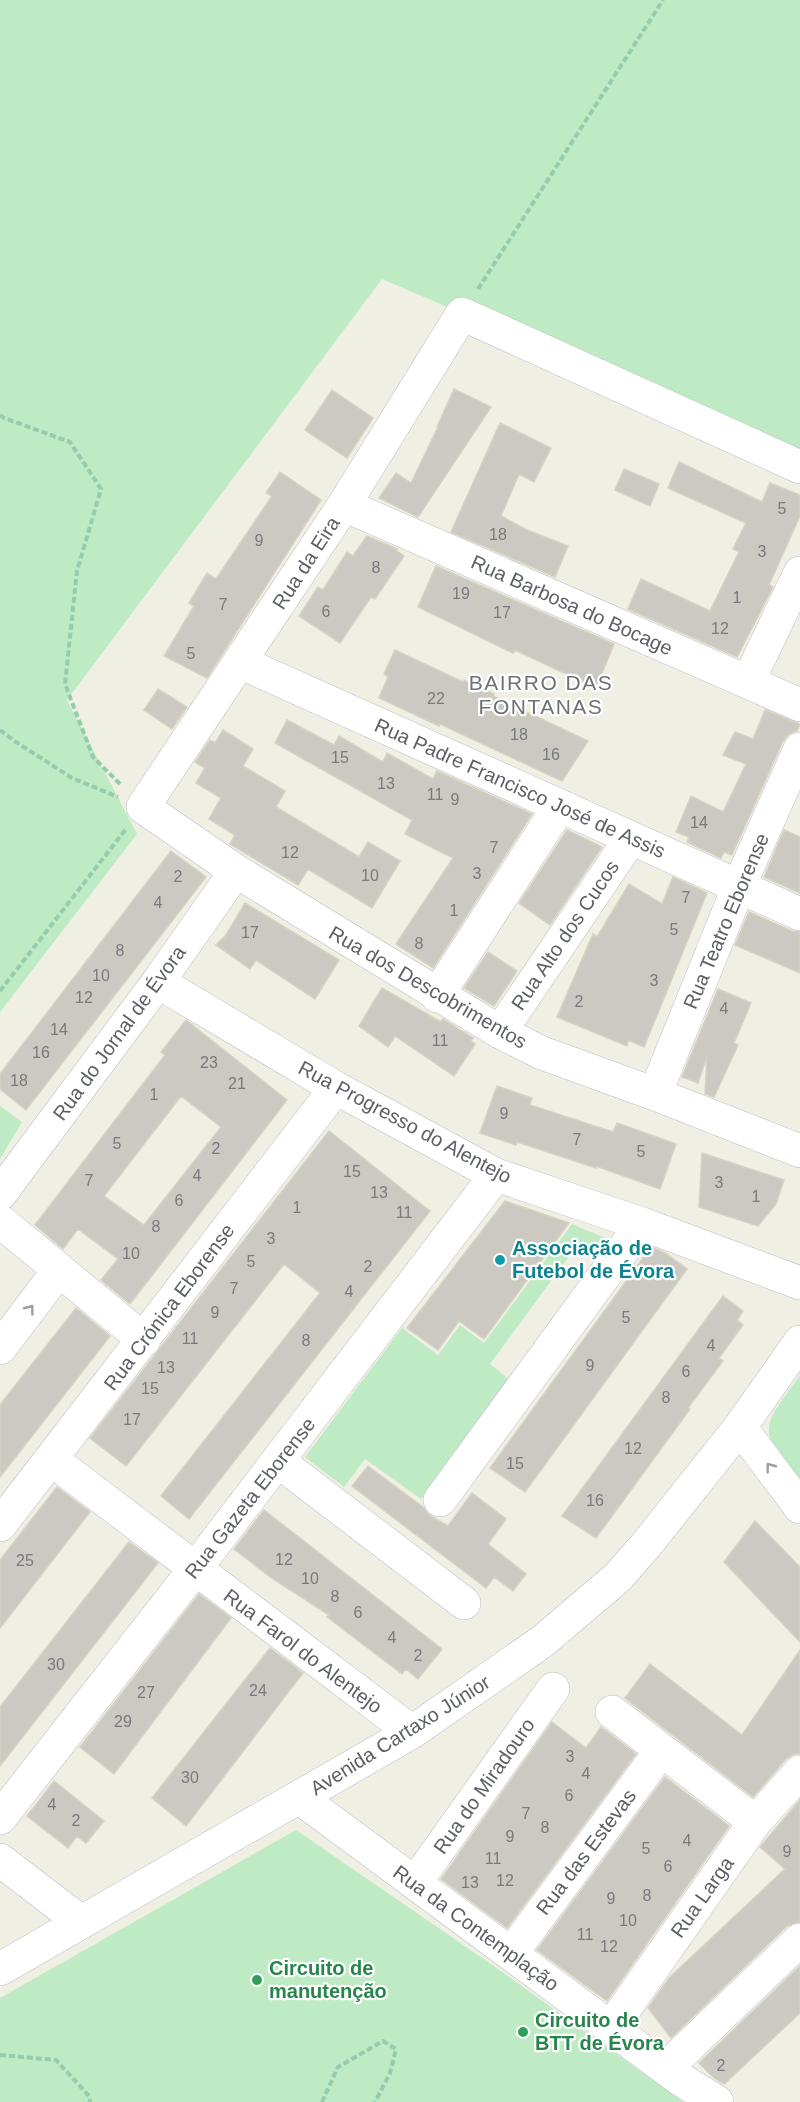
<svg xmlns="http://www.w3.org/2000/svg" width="800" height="2102" font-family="Arial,sans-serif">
  <rect width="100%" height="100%" fill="#f0efe4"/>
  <path fill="#beeac4" d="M0,0H800V458L382,279L67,700L137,834L0,1012Z
    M0,1106L22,1122L0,1159Z
    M572,1224L610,1240L594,1259L573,1251L490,1364L512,1382L421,1499L365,1459L344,1487L305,1457L402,1328L438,1355L460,1325L484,1343Z
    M800,1375V1484C758,1426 759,1433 800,1375Z
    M296,1830L488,1962L683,2102H0V1998Z"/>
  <path fill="#cbc9c1" stroke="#d5d2c2" stroke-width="1.5" fill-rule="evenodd" d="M454,389L491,407L418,517L379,498L396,473L411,483L438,427H437Z
    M332,390L373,418L347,458L305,430Z
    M500,423L551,448L534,482L519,474L501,516L527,530L568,546L555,577L451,532Z
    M679,462L762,502L770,483L800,495V516L769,585L773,587L737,657L628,609L641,579L710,611L739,552L733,549L746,523L668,488Z
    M624,469L659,484L650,506L615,490Z
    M280,472L321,500L207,678L164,656L194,606L189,603L207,573L216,579L272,496L266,493Z
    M367,536L397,549L396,550L404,556L375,599L371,597L340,643L299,616L318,587L323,590L347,552L353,556Z
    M436,566L614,644L596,688L515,650L513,653L418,607Z
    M395,650L463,682L464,680L494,694L493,696L588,741L562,781L440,724L439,726L379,698L388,677L384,674Z
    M158,689L187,707L172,729L144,710Z
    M765,710L800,724L797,731L789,734L783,741L732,855L724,852L721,858L687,842L689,837L676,832L691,796L723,812L746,764L723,755L735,732L753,739Z
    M287,720L334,745L339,736L383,762L387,753L433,779L437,771L532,814L433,968L396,944L453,858L405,834L412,820L275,743Z
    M223,730L253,749L243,766L285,791L276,807L359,857L368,842L400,861L372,908L308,869L298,885L230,844L235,835L209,819L221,798L196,783L205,768L195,762L210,740L215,743Z
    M567,830L602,847L550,925L519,903Z
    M784,830L800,837V893L764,877Z
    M171,851L206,877L26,1110L0,1089V1074Z
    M673,877L707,893L644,1047L628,1040L627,1046L557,1017L593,934L597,937L629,884L662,904Z
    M245,903L339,960L315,999L256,960L250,969L216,945L226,935Z
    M749,912L792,931L800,932V973L735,945Z
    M488,952L517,971L494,1006L464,988Z
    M382,988L441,1022L443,1019L473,1038L471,1041L475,1044L454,1076L395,1036L388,1047L359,1026Z
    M718,989L751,1003L734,1043L738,1045L714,1097L705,1094L707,1056L698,1083L682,1077Z
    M186,1020L287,1100L130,1304L101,1280L118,1259L78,1229L63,1249L35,1225L165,1055L161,1052ZM181,1096L221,1127L144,1225L104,1196Z
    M497,1086L532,1098L530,1105L613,1132L617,1123L676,1144L660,1189L596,1166V1168L517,1142L516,1145L480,1133Z
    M329,1131L430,1211L189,1519L161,1496L320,1293L284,1264L126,1466L90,1438Z
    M702,1153L784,1180L776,1204L758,1226L699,1207Z
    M505,1201L569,1223L484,1339L459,1321L438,1350L407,1328Z
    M651,1247L665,1253L687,1269L525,1492L490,1468Z
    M723,1296L743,1311L737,1320L743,1325L719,1358L723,1361L688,1408L690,1409L596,1538L562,1516Z
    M76,1308L110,1336L0,1477V1405Z
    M368,1466L423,1507L429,1515L448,1526L472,1493L506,1519L488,1544L526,1574L513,1591L494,1577L486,1588L352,1486Z
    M57,1487L90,1512L0,1628V1560Z
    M264,1510L442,1649L418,1679L406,1669L402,1674L327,1617L329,1615L270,1577L234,1549Z
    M755,1521L800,1567V1642L724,1562Z
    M129,1542L158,1563L0,1766V1707Z
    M199,1594L231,1618L114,1774L80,1747Z
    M270,1648L303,1673L186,1826L152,1798Z
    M800,1650V1754H794L786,1759L753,1797L625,1698L650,1664L742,1735Z
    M552,1722L586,1748L601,1727L636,1754L507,1928L441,1879Z
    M665,1777L729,1826L607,2001L537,1950Z
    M54,1781L104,1821L86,1843L77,1836L68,1848L27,1816Z
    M800,1800V1922L787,1926L671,2038L648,2008L669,1978L785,1869L760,1847Z
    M800,1966V2013L724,2084L714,2078L699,2063Z"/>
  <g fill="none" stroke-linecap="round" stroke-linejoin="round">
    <defs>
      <path id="minor" d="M800,467L462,314L344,505L143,807L236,871L500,1032L542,1053L655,1094L800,1151
        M344,505L800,705
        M240,662L800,914
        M748,682L800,573
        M158,982L336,1088L496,1175L642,1224L800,1283
        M437,996L559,807
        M500,1032L631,838
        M655,1094L739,886L800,749
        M0,1194L158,982L236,871
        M0,1221L144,1340
        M0,1348L59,1270
        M740,1427L800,1507
        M52,1460L412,1732
        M278,1461L464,1603
        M440,1500L642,1224
        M0,1525L336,1088
        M612,1712L755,1822
        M300,1798L680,2079L717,2102
        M0,1818L195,1569L496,1175
        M0,1860L81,1922
        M415,1883L553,1689
        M511,1954L661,1751
        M0,1969L412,1732L543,1641L618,1577L646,1545L740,1427L800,1342
        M611,2028L755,1822L800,1772
        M666,2068L800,1940"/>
    </defs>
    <use href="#minor" stroke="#bcbdc4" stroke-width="34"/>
    <path stroke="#96cbad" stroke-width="4" stroke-dasharray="6 3" stroke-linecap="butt" d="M478,289L663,0
      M0,415L4,418L70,442L101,489L77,571L65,684L93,757L122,786
      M0,730L16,742L72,778L118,797
      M0,991L126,829
      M0,2055L56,2060L89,2096L90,2102
      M322,2102L338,2067L383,2041L396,2049L390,2073L375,2102"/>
    <use href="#minor" stroke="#fff" stroke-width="33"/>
  </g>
  <defs><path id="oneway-chevron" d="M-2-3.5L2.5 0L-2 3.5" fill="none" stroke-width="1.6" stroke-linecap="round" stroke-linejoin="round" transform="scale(1.5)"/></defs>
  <g stroke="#9d9fa3">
    <use href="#oneway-chevron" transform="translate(30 1309) rotate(-53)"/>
    <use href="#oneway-chevron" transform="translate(770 1467) rotate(-127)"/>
  </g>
  <circle fill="#0f9aa8" stroke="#fff" stroke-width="2" cx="500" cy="1260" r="6"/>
  <g fill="#2e9e5b" stroke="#fff" stroke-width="2">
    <circle cx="257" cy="1980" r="6"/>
    <circle cx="523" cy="2032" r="6"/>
  </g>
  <g text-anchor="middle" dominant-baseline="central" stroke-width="4.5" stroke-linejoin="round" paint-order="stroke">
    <g font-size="16" fill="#787a7d">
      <text x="782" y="508">5</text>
      <text x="498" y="534">18</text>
      <text x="259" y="540">9</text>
      <text x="762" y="551">3</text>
      <text x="376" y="567">8</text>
      <text x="461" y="593">19</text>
      <text x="737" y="597">1</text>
      <text x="223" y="604">7</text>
      <text x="326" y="611">6</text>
      <text x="502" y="612">17</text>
      <text x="720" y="628">12</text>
      <text x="191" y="653">5</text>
      <text x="436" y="698">22</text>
      <text x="519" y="734">18</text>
      <text x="551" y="754">16</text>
      <text x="340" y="757">15</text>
      <text x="386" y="783">13</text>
      <text x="435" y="794">11</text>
      <text x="455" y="799">9</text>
      <text x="699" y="822">14</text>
      <text x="494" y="847">7</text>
      <text x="290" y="852">12</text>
      <text x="477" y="873">3</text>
      <text x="370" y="875">10</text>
      <text x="178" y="876">2</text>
      <text x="686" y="897">7</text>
      <text x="158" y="902">4</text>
      <text x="454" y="910">1</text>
      <text x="674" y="929">5</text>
      <text x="250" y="932">17</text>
      <text x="419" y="943">8</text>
      <text x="120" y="950">8</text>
      <text x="101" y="975">10</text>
      <text x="654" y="980">3</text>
      <text x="84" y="997">12</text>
      <text x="579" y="1001">2</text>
      <text x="724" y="1008">4</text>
      <text x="59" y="1029">14</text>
      <text x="440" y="1040">11</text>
      <text x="41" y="1052">16</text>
      <text x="209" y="1062">23</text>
      <text x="19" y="1080">18</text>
      <text x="237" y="1083">21</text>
      <text x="154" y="1094">1</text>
      <text x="504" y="1113">9</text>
      <text x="577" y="1139">7</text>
      <text x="117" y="1143">5</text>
      <text x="216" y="1148">2</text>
      <text x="641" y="1151">5</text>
      <text x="352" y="1171">15</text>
      <text x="197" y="1175">4</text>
      <text x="89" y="1180">7</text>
      <text x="719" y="1182">3</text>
      <text x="379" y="1192">13</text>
      <text x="756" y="1196">1</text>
      <text x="179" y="1200">6</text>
      <text x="297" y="1207">1</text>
      <text x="404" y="1212">11</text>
      <text x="156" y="1226">8</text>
      <text x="271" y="1238">3</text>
      <text x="131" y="1253">10</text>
      <text x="251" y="1261">5</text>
      <text x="368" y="1266">2</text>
      <text x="234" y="1288">7</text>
      <text x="349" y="1291">4</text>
      <text x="215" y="1312">9</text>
      <text x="626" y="1317">5</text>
      <text x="190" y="1338">11</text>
      <text x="306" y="1340">8</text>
      <text x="711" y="1345">4</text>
      <text x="590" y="1365">9</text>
      <text x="166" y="1367">13</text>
      <text x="686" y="1371">6</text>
      <text x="150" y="1388">15</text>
      <text x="666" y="1397">8</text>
      <text x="132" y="1419">17</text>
      <text x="633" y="1448">12</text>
      <text x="515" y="1463">15</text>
      <text x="595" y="1500">16</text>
      <text x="284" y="1559">12</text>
      <text x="25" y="1560">25</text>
      <text x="310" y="1578">10</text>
      <text x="335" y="1596">8</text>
      <text x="358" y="1612">6</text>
      <text x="392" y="1637">4</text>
      <text x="418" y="1655">2</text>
      <text x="56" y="1664">30</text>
      <text x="258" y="1690">24</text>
      <text x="146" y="1692">27</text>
      <text x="123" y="1721">29</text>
      <text x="570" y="1756">3</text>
      <text x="586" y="1773">4</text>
      <text x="190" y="1777">30</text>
      <text x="569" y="1795">6</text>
      <text x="52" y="1804">4</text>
      <text x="526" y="1813">7</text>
      <text x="76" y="1820">2</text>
      <text x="545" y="1827">8</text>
      <text x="510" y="1836">9</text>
      <text x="687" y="1840">4</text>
      <text x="646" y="1848">5</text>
      <text x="787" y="1851">9</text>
      <text x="493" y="1858">11</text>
      <text x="668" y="1866">6</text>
      <text x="505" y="1880">12</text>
      <text x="470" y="1882">13</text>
      <text x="647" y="1895">8</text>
      <text x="611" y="1898">9</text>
      <text x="628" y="1920">10</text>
      <text x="585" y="1934">11</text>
      <text x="609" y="1946">12</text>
      <text x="721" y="2065">2</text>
    </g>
    <g font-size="20" fill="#5c5f66" stroke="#fff">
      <text transform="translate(306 563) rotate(-57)">Rua da Eira</text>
      <text transform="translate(572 605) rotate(24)">Rua Barbosa do Bocage</text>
      <text transform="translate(520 788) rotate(24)">Rua Padre Francisco José de Assis</text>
      <text transform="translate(726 921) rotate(-67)">Rua Teatro Eborense</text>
      <text transform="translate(565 935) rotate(-56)">Rua Alto dos Cucos</text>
      <text transform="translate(428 987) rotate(30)">Rua dos Descobrimentos</text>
      <text transform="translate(119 1033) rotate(-54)">Rua do Jornal de Évora</text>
      <text transform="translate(405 1122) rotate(28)">Rua Progresso do Alentejo</text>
      <text transform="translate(169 1307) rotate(-53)">Rua Crónica Eborense</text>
      <text transform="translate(250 1498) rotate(-52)">Rua Gazeta Eborense</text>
      <text transform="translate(303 1651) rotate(37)">Rua Farol do Alentejo</text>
      <text transform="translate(400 1735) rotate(-32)">Avenida Cartaxo Júnior</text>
      <text transform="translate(484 1786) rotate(-55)">Rua do Miradouro</text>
      <text transform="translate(586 1852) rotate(-53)">Rua das Estevas</text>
      <text transform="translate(702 1897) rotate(-55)">Rua Larga</text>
      <text transform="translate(476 1928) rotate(36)">Rua da Contemplação</text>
    </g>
    <g font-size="20" font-weight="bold" fill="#0d838f" stroke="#fff" text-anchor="start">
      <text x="512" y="1248">Associação de<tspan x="512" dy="23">Futebol de Évora</tspan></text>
    </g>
    <g font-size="20" font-weight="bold" fill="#27864d" stroke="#fff" text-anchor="start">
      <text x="269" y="1968">Circuito de<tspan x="269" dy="23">manutenção</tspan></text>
      <text x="535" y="2020">Circuito de<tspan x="535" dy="23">BTT de Évora</tspan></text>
    </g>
    <g font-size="21" letter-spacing="1.5" fill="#6d7178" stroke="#fff">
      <text x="541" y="682">BAIRRO DAS<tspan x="541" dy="24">FONTANAS</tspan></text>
    </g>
  </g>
</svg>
